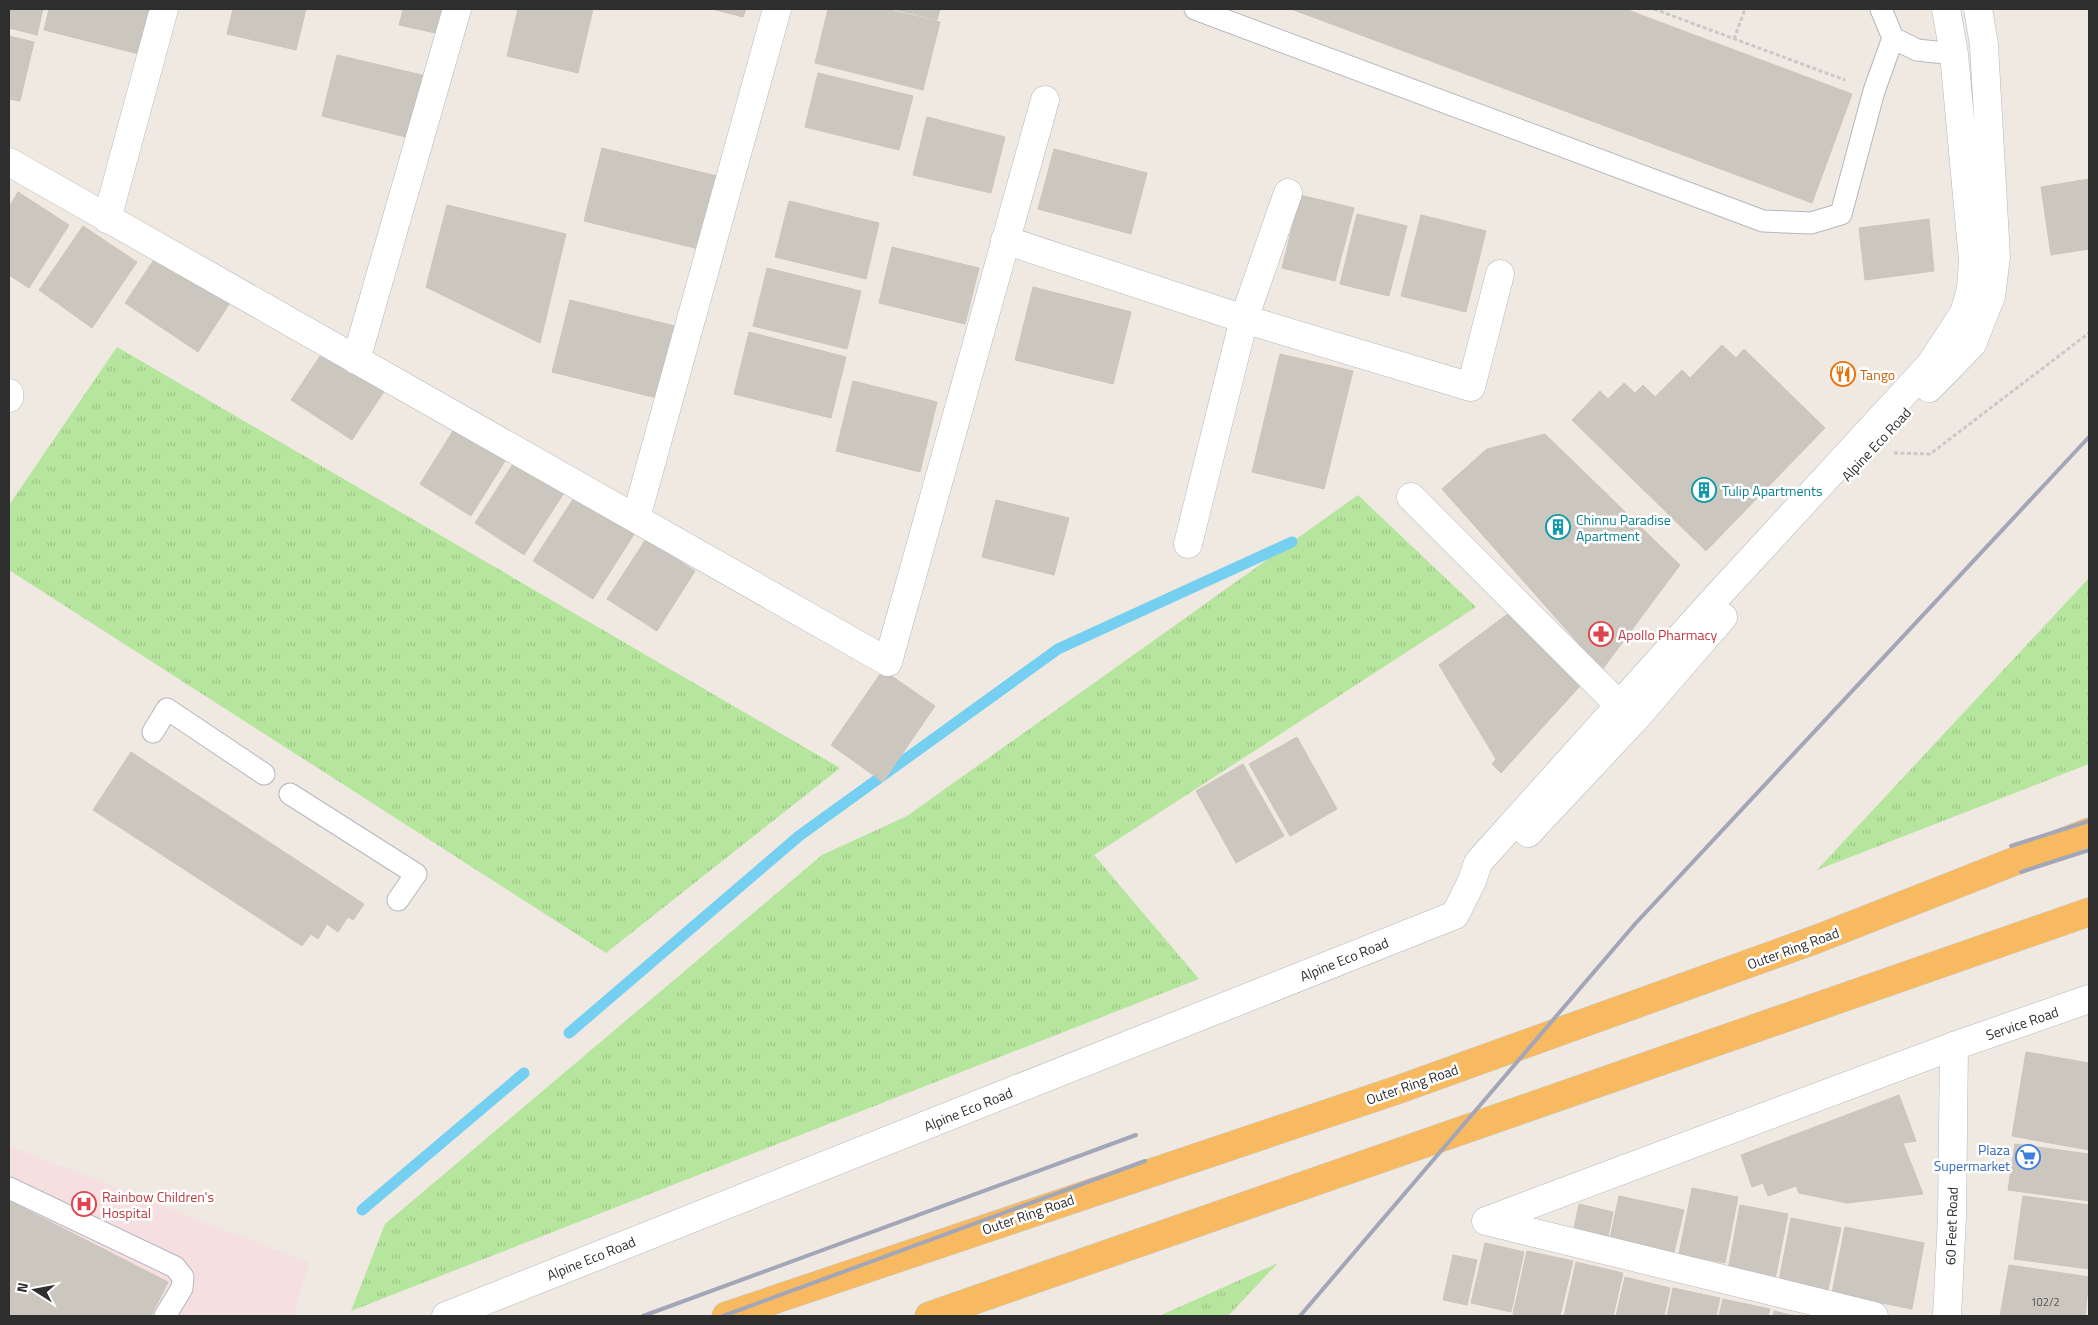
<svg xmlns="http://www.w3.org/2000/svg" width="2098" height="1325" font-family="'Titillium Web',sans-serif">
  <defs>
    <pattern id="grass-tufts" width="24" height="20" patternUnits="userSpaceOnUse" patternTransform="scale(1.25)"><rect width="24" height="20" fill="#b6e59e"/><path d="M3 7l-1-3M5 7V3M7 7l1-3M15 17l-1-3M17 17v-4M19 17l1-3" fill="none" stroke="#9dc588"/></pattern>
  </defs>
  <rect width="100%" height="100%" fill="#efe9e1"/>
  <path fill="#f5dfe0" d="M9,1146L309,1263L293,1316H9Z"/>
  <path fill="url(#grass-tufts)" d="M117,347L840,768L606,953L9,570V505Z
    M1358,495L1476,607L1094,855L1199,979L351,1311L385,1224L822,855L907,816Z
    M2089,578V764L1817,870Z
    M1278,1263L1228,1316H1159Z"/>
  <g fill="none" stroke-linecap="round" stroke-linejoin="round">
    <path stroke="#75cff0" stroke-width="11" d="M569,1033L799,836L1058,649L1292,542
      M362,1210L524,1073"/>
  </g>
  <path fill="#cbc7bf" stroke="#cbc5ba" d="M9,9H43L37,35L9,28Z
    M49,9H155L143,55L44,30Z
    M233,9H306L296,50L227,34Z
    M397,9H446L440,34L399,25L403,10Z
    M518,9H593L578,73L507,56Z
    M712,9H746L743,17Z
    M828,9H886L940,22L923,90L815,63Z
    M893,9H940L937,20Z
    M1291,9H1625L1852,94L1812,203Z
    M9,36L34,42L20,101L9,99Z
    M337,55L426,76L410,138L322,116Z
    M818,73L913,96L899,150L805,127Z
    M927,117L1005,137L991,193L913,175Z
    M602,148L717,176L699,249L584,221Z
    M1054,149L1147,173L1131,234L1038,209Z
    M2089,179V249L2051,255L2041,187Z
    M18,192L69,225L29,288L9,275V207Z
    M1300,195L1354,208L1335,281L1282,268Z
    M789,201L879,223L866,279L775,257Z
    M447,205L566,234L540,343L426,287Z
    M1357,214L1407,226L1389,296L1340,284Z
    M1421,215L1486,231L1466,312L1401,296Z
    M1929,219L1934,271L1865,280L1859,228Z
    M83,226L137,262L92,328L39,290Z
    M892,247L979,268L965,324L879,303Z
    M157,255L230,303L198,352L125,303Z
    M767,268L861,291L847,349L753,326Z
    M1033,287L1131,312L1113,384L1015,360Z
    M570,300L683,328L665,400L552,372Z
    M749,332L846,357L831,418L734,394Z
    M1722,345L1736,358L1744,349L1825,428L1706,551L1572,420L1600,391L1608,399L1624,383L1635,393L1643,385L1655,397L1682,370L1690,378Z
    M324,350L385,390L352,440L291,400Z
    M1280,354L1353,371L1324,489L1252,472Z
    M853,381L937,402L920,472L836,451Z
    M456,426L507,458L471,516L420,484Z
    M1545,434L1680,565L1602,670L1442,489L1487,449Z
    M515,461L564,493L524,555L475,523Z
    M577,493L636,531L593,599L533,561Z
    M996,500L1069,518L1054,575L982,557Z
    M646,539L695,571L657,631L607,599Z
    M1509,613L1581,685L1501,773L1492,764L1496,759L1439,665Z
    M883,670L935,706L883,782L831,745Z
    M1297,737L1337,809L1290,836L1249,764Z
    M131,752L364,904L353,920L348,917L338,932L327,924L318,939L311,934L302,946L93,810Z
    M1243,764L1284,836L1236,863L1196,791Z
    M2026,1052L2089,1063V1150L2012,1136Z
    M1899,1095L1916,1141L1903,1143L1923,1194L1847,1203L1799,1193L1796,1186L1768,1196L1763,1183L1752,1187L1741,1155Z
    M2015,1144L2089,1154V1201L2008,1190Z
    M1692,1188L1738,1197L1725,1263L1679,1254Z
    M1619,1196L1684,1210L1674,1252L1610,1238Z
    M2023,1196L2089,1205V1269L2014,1259Z
    M9,1201L168,1282L151,1316H9Z
    M1579,1204L1613,1212L1607,1241L1573,1233Z
    M1740,1205L1788,1214L1775,1279L1728,1270Z
    M1791,1218L1841,1228L1828,1290L1779,1281Z
    M1845,1227L1924,1243L1912,1309L1832,1293Z
    M1485,1243L1524,1252L1511,1312L1471,1303Z
    M1527,1251L1573,1261L1560,1316H1521L1513,1314Z
    M1453,1255L1477,1260L1467,1305L1443,1300Z
    M1576,1262L1623,1273L1613,1316H1564Z
    M2009,1265L2089,1277L2085,1316H2000Z
    M1625,1277L1670,1288L1664,1316H1616Z
    M1673,1288L1720,1298L1716,1316H1667Z
    M1723,1299L1770,1309L1768,1316H1719Z
    M1774,1311L1795,1316H1773Z"/>
  <g fill="none" stroke-linecap="round" stroke-linejoin="round">
    <defs>
      <path id="service" d="M1195,9L1763,221L1811,223L1841,214L1874,91L1893,38L1917,50L1954,54
        M1881,9L1893,38
        M153,732L167,709L264,774
        M290,794L416,874L398,900
        M9,1188L175,1267L183,1277L182,1288L165,1316"/>
      <path id="minor" d="M9,162L888,662L1045,100
        M107,219L164,9
        M1005,240L1244,319L1471,387L1500,274
        M356,360L457,9
        M9,393V398
        M1411,497L1634,720
        M636,518L777,9
        M1188,544L1244,319L1288,193
        M1486,1221L1954,1046
        M1486,1221L1874,1316"/>
      <path id="tertiary" d="M1929,388L1972,344L1991,296L1996,257L1984,45L1978,9
        M1528,833L1634,720L1723,617
        M446,1316L1455,915L1472,881L1478,863L1484,856L1711,603L1930,365L1964,313L1971,289L1973,260L1954,54L1946,9
        M1947,1316L1952,1217L1954,1046L2089,999"/>
      <path id="trunk" d="M726,1316L1400,1089L1817,939L2089,832
        M929,1316L2089,912"/>
    </defs>
    <use href="#service" stroke="#b4b7c1" stroke-width="23"/>
    <use href="#minor" stroke="#b4b7c1" stroke-width="29"/>
    <use href="#tertiary" stroke="#b4b7c1" stroke-width="29"/>
    <use href="#trunk" stroke="#c9c9c9" stroke-width="29"/>
    <path stroke="#c9c9c9" stroke-width="3" stroke-dasharray="4 2.5" stroke-linecap="butt" d="M1654,9L1845,80
      M1734,39L1745,9
      M1894,453L1930,454L2089,333"/>
    <use href="#service" stroke="#fff" stroke-width="21"/>
    <use href="#minor" stroke="#fff" stroke-width="28"/>
    <use href="#tertiary" stroke="#fff" stroke-width="28"/>
    <use href="#trunk" stroke="#f8ba60" stroke-width="28"/>
    <path stroke="#a3a6b8" stroke-width="4" d="M2011,846L2089,821
      M2021,872L2089,850
      M643,1316L1136,1135
      M723,1316L1145,1161
      M1300,1316L1635,924L2089,437"/>
  </g>
  <defs>
    <symbol id="restaurant-ring" viewBox="-11 -11 22 22"><circle r="9.5" fill="#fff" stroke="#e8710a" stroke-width="1.5"/><path d="M-5-6h1v4h1v-4h1v4h1v-4h1v5L-1.5 .5V6h-2V.5L-5-1ZM5-6V6H3V1.5H1.5Q1.5-4 5-6Z" fill="#e8710a"/></symbol>
    <symbol id="building-ring" viewBox="-11 -11 22 22"><circle r="9.5" fill="#fff" stroke="#0f9aa8" stroke-width="1.5"/><path d="M-4-6H4V6H1V3H-1V6H-4ZM-2.5-4.3h1.7v1.8h-1.7ZM.8-4.3h1.7v1.8H.8ZM-2.5-1h1.7V.8h-1.7ZM.8-1h1.7V.8H.8Z" fill="#0f9aa8"/></symbol>
    <symbol id="pharmacy-ring" viewBox="-11 -11 22 22"><circle r="9.5" fill="#fff" stroke="#e0444e" stroke-width="1.5"/><path d="M-2-6h4v4h4v4h-4v4h-4v-4h-4v-4h4Z" fill="#e0444e"/></symbol>
    <symbol id="supermarket-ring" viewBox="-11 -11 22 22"><circle r="9.5" fill="#fff" stroke="#3f7fe0" stroke-width="1.5"/><path d="M-6-5.5h2.5l.6 2H6L4.5 2H-2.5L-4.4-4H-6ZM-1.5 3.2a1.3 1.3 0 1 0 .1 0ZM3 3.2a1.3 1.3 0 1 0 .1 0Z" fill="#3f7fe0"/></symbol>
    <symbol id="hospital-ring" viewBox="-11 -11 22 22"><circle r="9.5" fill="#fff" stroke="#e0444e" stroke-width="1.5"/><path d="M-5-5h3v3.5h4V-5h3V5h-3V1.5h-4V5h-3Z" fill="#e0444e"/></symbol>
  </defs>
  <g fill-rule="evenodd">
    <use href="#restaurant-ring" x="1829" y="360" width="28" height="28"/>
    <use href="#building-ring" x="1690" y="476" width="28" height="28"/>
    <use href="#building-ring" x="1544" y="513" width="28" height="28"/>
    <use href="#pharmacy-ring" x="1587" y="620" width="28" height="28"/>
    <use href="#supermarket-ring" x="2014" y="1143" width="28" height="28"/>
    <use href="#hospital-ring" x="70" y="1190" width="28" height="28"/>
  </g>
  <g text-anchor="middle" dominant-baseline="central" stroke-width="5" stroke-linejoin="round" paint-order="stroke">
    <g font-size="11" fill="#555452">
      <text x="2045" y="1302">102/2</text>
    </g>
    <g font-size="14" fill="#c56008" stroke="#fff" text-anchor="start">
      <text x="1860" y="374">Tango</text>
    </g>
    <g font-size="14" fill="#2e2e2e" stroke="#fff">
      <text transform="translate(1876 444) rotate(-47)">Alpine Eco Road</text>
      <text transform="translate(1793 948) rotate(-20)">Outer Ring Road</text>
      <text transform="translate(1344 959) rotate(-22)">Alpine Eco Road</text>
      <text transform="translate(2022 1023) rotate(-19)">Service Road</text>
      <text transform="translate(1412 1084) rotate(-19)">Outer Ring Road</text>
      <text transform="translate(968 1109) rotate(-22)">Alpine Eco Road</text>
      <text transform="translate(1028 1214) rotate(-19)">Outer Ring Road</text>
      <text transform="translate(1951 1226) rotate(-88)">60 Feet Road</text>
      <text transform="translate(591 1258) rotate(-22)">Alpine Eco Road</text>
    </g>
    <g font-size="14" fill="#0d838f" stroke="#fff" text-anchor="start">
      <text x="1722" y="490">Tulip Apartments</text>
      <text x="1576" y="519">Chinnu Paradise<tspan x="1576" dy="16">Apartment</tspan></text>
    </g>
    <g font-size="14" fill="#be3a42" stroke="#fff" text-anchor="start">
      <text x="1618" y="634">Apollo Pharmacy</text>
      <text x="102" y="1196">Rainbow Children's<tspan x="102" dy="16">Hospital</tspan></text>
    </g>
    <g font-size="14" fill="#366cbe" stroke="#fff" text-anchor="end">
      <text x="2010" y="1149">Plaza<tspan x="2010" dy="16">Supermarket</tspan></text>
    </g>
  </g>
  <rect width="2098" height="1325" fill="none" stroke="#2e2e2e" stroke-width="20"/>
  <g transform="translate(35 1290) rotate(281)" stroke="#ffffff" stroke-width="4" paint-order="stroke">
  <path d="M0-4L9 19L0 12L-9 19Z" fill="#2e2e2e"/>
  <text y="-8" font-size="14" font-weight="bold" text-anchor="middle" fill="#2e2e2e">N</text>
  </g>
</svg>
